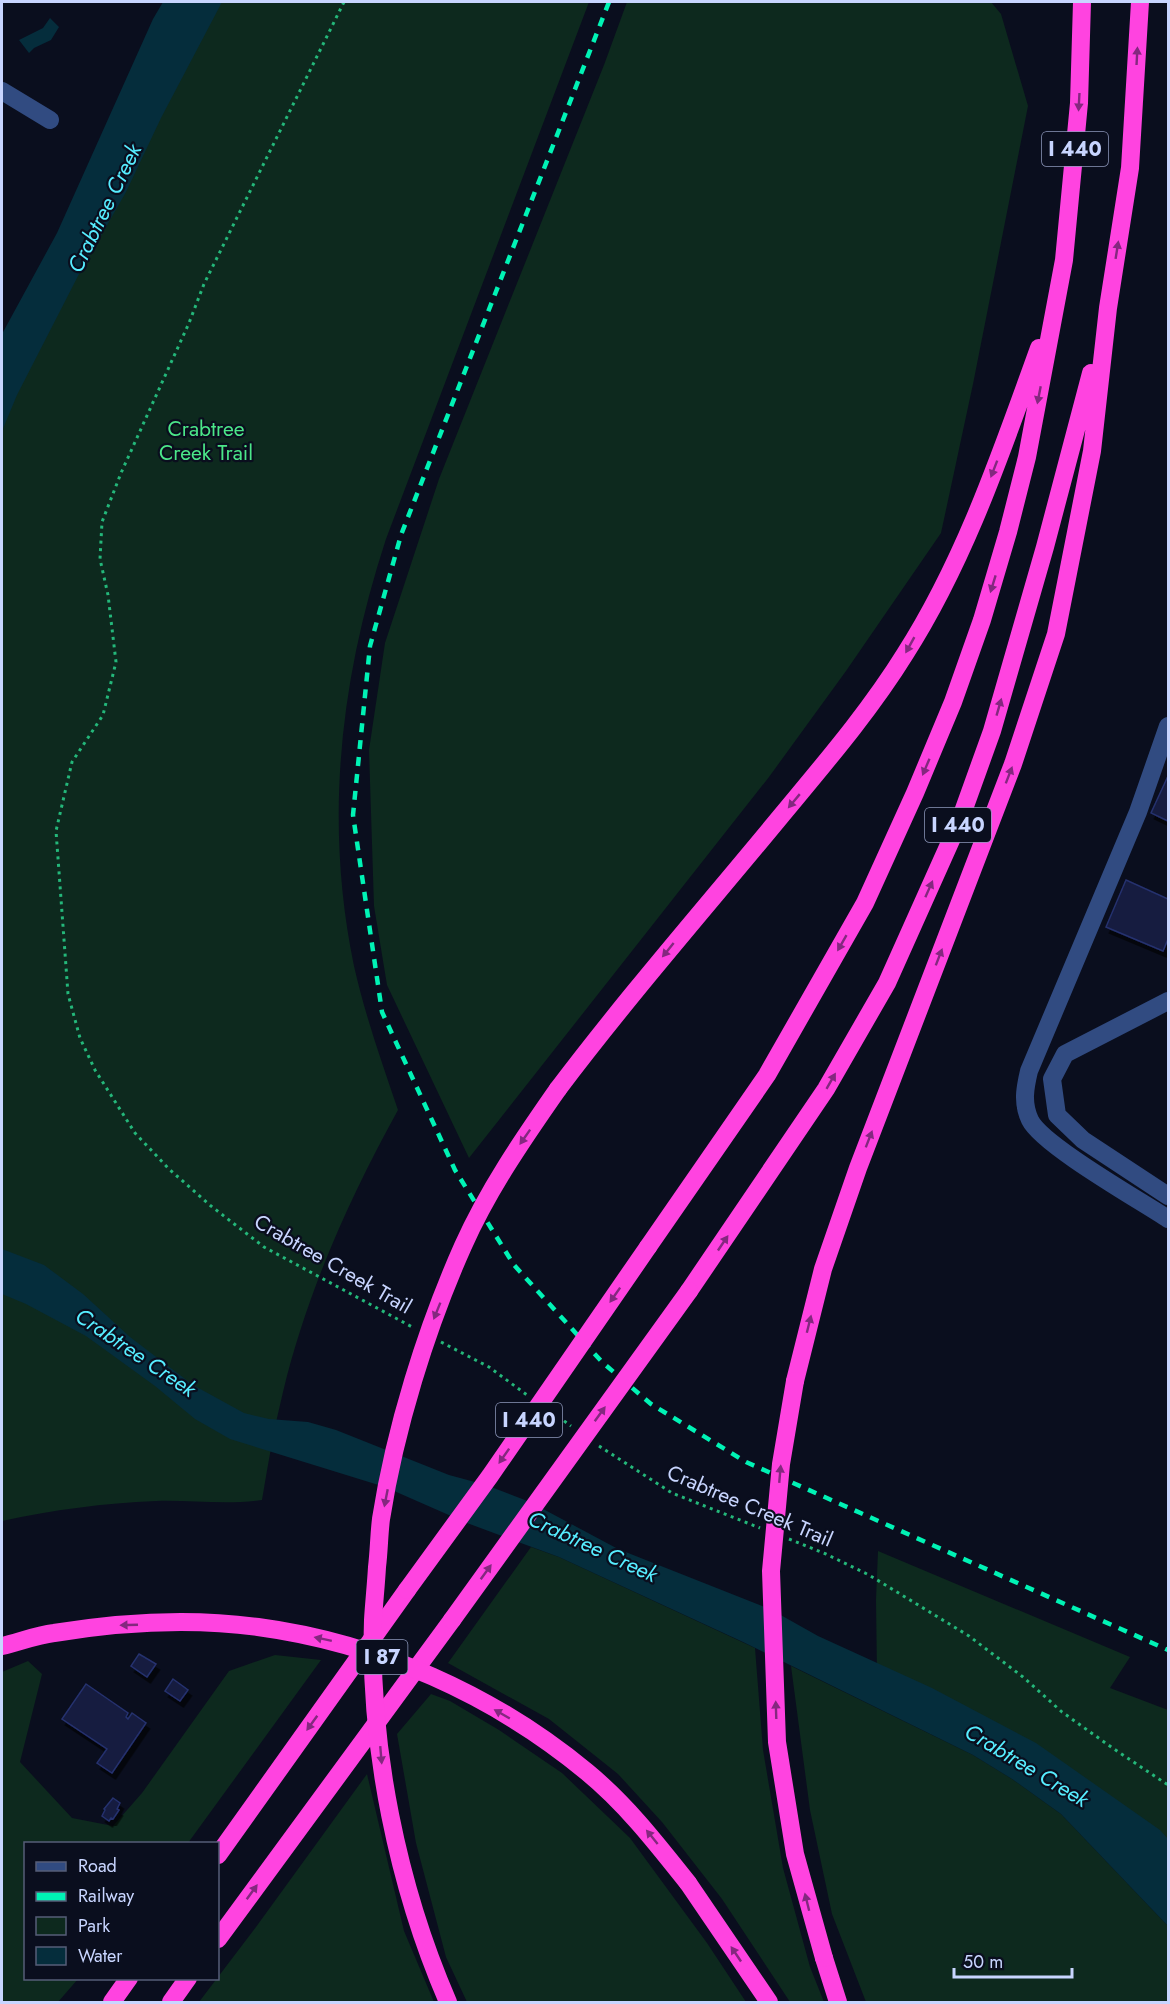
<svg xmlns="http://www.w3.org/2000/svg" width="1170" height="2004" font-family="Jost,sans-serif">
  <defs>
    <filter id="shadow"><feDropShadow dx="3.5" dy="6" stdDeviation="0" flood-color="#0009"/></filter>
  </defs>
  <rect width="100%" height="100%" fill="#0a0e1e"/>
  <path fill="#0d291e" d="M186,2H589L386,539C340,679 324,821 354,966C365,1015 382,1063 398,1110C349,1199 307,1292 283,1392C274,1428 268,1464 262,1500C227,1505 192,1500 156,1501C104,1503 53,1510 2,1521V387Z
    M627,2H991L1001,14L1028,106L973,384L941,533L846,671L769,777L469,1158L387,985L374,906L369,750L385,643L439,479L604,65Z
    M531,1547L559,1557L755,1648L763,1750L783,1868L810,1967L824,2002H790L722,1899L662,1822L618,1774L549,1719L448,1663Z
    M878,1551L1130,1657L1110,1688L1168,1710V1870L877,1675L876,1600Z
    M275,1655L321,1660L188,1843L26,1844V1978L78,1979L58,2002H2V1672L28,1661L42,1674L20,1762L72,1818L113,1826L142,1793L229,1671Z
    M791,1666L973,1755L1012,1779L1061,1814L1168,1926V2002H866L832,1914L810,1810Z
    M431,1694L450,1701L499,1730L562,1773L630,1838L707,1943L746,2002H467L446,1957L416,1843L397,1734Z
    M367,1774L404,1931L434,2002H199L256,1927Z"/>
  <path fill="#052d3c" d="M163,2H222L161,118L126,192L78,276L17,395L2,431V334L57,233L153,19Z
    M50,18L59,27L51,40L34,48L29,53L19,40L43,28Z
    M2,1249L44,1265L83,1294L130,1337L193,1385L244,1413L269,1419L308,1422L336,1430L449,1475L486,1485L530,1502L618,1549L770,1609L818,1636L932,1688L1036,1743L1160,1830L1168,1839V1926L1061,1814L1012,1779L973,1755L743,1642L559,1557L467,1523L385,1487L230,1439L195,1419L155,1386L86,1336L26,1304L2,1294Z"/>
  <path fill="#151c41" stroke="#25316e" stroke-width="1.5" filter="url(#shadow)" d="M1168,776V821L1151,813Z
    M1126,880L1168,899V939L1163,951L1106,927Z
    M139,1654L156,1664L147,1677L131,1666Z
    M173,1679L188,1690L180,1701L165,1691Z
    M86,1684L128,1713L126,1717L128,1719L132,1713L146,1723L112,1773L97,1763L107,1749L62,1719Z
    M113,1798L120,1803L117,1809L119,1810L113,1819L111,1818L109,1821L102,1816L105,1810L104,1809Z"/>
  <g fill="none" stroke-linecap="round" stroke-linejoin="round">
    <path stroke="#24b77a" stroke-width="3" stroke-dasharray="3 4.5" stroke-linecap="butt" d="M344,2L204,284L189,323L121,473L102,522L100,559L108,595L116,662L103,715L72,762L56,831L68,994L80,1038L95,1070L135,1133L169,1169L211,1206L264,1247L414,1328
      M441,1342L489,1367L527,1395
      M552,1412L571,1426
      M599,1446L672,1493L760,1528
      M789,1539L826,1554L869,1575L969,1636L1023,1677L1062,1712L1114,1749L1168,1785"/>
    <path stroke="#314b81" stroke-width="18" d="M2,91L50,120
      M1168,726L1138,812L1029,1071C1025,1088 1022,1103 1030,1120C1042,1145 1141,1201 1168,1219
      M1168,1001L1065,1054L1052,1079L1057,1115L1083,1140L1168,1196"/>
    <path stroke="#ff43e0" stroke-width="18" d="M558,1089C629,995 706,907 781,816C824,764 869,712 905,654C965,560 1001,453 1039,348
      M648,1247L767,1075L865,903L915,793L953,702L982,620L1008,532L1027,457L1064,260L1079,103L1082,2
      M689,1291L826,1089L887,983L960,820L992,731L1045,547L1091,373
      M795,1381L823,1269L858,1168L1013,764L1056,634L1092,451L1108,308L1130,168L1140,2
      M218,1855L407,1590
      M688,1883L769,2002
      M218,1939L452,1620
      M824,1958L838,2002
      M112,2002L129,1978
      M171,2002L188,1978"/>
    <path stroke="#00f3b5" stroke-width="4.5" stroke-dasharray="9 8" stroke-linecap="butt" d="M609,2L401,535L370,646L353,815L382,1012L455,1170L514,1265L602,1362L651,1404L746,1462L1168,1650"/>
    <path stroke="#ff43e0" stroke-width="18" d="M795,1381L781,1464L771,1571L777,1742L795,1854L824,1958
      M407,1590L490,1476L648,1247
      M452,1620L689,1291
      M2,1646C19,1642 37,1635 54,1633C121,1622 192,1618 258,1627C378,1643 494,1695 587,1772C626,1804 657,1844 688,1883
      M448,2002C398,1887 369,1747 373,1620C374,1603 376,1585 377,1567C379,1551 379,1535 381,1519C395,1429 426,1329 463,1246C488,1190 523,1139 558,1089"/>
  </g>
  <defs><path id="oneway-solid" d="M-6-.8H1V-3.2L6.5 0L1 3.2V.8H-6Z" transform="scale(1.5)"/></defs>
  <g fill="#84287f">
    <use href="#oneway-solid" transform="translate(1137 56) rotate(-87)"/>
    <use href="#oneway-solid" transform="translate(1079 102) rotate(93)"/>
    <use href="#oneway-solid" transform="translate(1117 250) rotate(-81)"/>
    <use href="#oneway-solid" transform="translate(1039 395) rotate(101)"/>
    <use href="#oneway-solid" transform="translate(994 469) rotate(111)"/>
    <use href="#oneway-solid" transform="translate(993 584) rotate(107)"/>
    <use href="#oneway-solid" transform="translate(910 645) rotate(119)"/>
    <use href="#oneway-solid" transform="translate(999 707) rotate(-74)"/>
    <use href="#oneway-solid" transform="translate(926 767) rotate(113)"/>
    <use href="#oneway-solid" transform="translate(1009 775) rotate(-69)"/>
    <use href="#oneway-solid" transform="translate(794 801) rotate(130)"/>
    <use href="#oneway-solid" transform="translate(929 889) rotate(-66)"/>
    <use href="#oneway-solid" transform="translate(842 943) rotate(120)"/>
    <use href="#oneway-solid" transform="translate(668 950) rotate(129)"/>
    <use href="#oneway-solid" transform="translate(939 957) rotate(-69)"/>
    <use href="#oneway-solid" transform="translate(831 1081) rotate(-60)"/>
    <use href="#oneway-solid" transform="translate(525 1137) rotate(125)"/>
    <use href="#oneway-solid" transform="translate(869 1139) rotate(-69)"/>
    <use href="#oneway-solid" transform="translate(723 1243) rotate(-56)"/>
    <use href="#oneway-solid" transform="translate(615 1295) rotate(125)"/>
    <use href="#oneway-solid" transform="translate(437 1311) rotate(112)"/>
    <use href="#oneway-solid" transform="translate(809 1324) rotate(-76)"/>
    <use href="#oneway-solid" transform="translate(600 1414) rotate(-54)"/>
    <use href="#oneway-solid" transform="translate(504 1456) rotate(125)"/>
    <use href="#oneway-solid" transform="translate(780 1474) rotate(-85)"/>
    <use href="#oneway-solid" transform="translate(386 1498) rotate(101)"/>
    <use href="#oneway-solid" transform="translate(486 1572) rotate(-54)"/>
    <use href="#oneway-solid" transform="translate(129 1625) rotate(178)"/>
    <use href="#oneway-solid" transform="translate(323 1639) rotate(-168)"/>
    <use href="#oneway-solid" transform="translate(776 1710) rotate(-92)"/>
    <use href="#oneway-solid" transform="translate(502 1714) rotate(-150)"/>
    <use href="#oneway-solid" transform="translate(312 1723) rotate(126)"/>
    <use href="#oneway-solid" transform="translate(381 1755) rotate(85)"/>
    <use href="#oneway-solid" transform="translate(652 1837) rotate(-129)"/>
    <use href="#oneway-solid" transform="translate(252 1892) rotate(-54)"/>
    <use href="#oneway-solid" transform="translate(807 1902) rotate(-104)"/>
    <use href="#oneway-solid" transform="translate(736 1954) rotate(-124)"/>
  </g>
  <g text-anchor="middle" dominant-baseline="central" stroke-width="4.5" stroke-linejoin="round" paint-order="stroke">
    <g fill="#0a0e1e" stroke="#8f99bc" stroke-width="1.5">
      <rect x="1042" y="132" width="66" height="34" rx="4.5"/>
      <rect x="925" y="808" width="66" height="34" rx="4.5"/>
      <rect x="496" y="1403" width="66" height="34" rx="4.5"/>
      <rect x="356.5" y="1640" width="51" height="34" rx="4.5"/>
    </g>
    <g font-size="20" font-weight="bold" fill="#c8d5ff">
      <text x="1075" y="149">I 440</text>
      <text x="958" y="825">I 440</text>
      <text x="529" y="1420">I 440</text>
      <text x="382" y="1657">I 87</text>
    </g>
    <g font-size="21" fill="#4be789" stroke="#0a0e1e">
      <text x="206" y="429">Crabtree<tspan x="206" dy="24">Creek Trail</tspan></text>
    </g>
    <g font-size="21" fill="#c8d5ff" stroke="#0a0e1e">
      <text transform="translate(333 1264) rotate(30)">Crabtree Creek Trail</text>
      <text transform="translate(750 1506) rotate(23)">Crabtree Creek Trail</text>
    </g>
    <g font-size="22" font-style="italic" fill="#56edff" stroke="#0a0e1e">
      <text transform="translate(104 208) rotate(-64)">Crabtree Creek</text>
      <text transform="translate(136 1352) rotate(34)">Crabtree Creek</text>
      <text transform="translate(593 1546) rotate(25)">Crabtree Creek</text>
      <text transform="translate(1027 1765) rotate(31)">Crabtree Creek</text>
    </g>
  </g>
  <rect width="1170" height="2004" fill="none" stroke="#c8d5ff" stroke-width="6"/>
  <rect x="24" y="1842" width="195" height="138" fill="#0a0e1e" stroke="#565e78" stroke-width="1.5"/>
  <rect x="36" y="1862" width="30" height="9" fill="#314b81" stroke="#565e78" stroke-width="1.5"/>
  <text x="78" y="1872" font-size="18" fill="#c8d5ff">Road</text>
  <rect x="36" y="1892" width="30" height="9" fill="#00f3b5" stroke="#565e78" stroke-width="1.5"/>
  <text x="78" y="1902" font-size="18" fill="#c8d5ff">Railway</text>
  <rect x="36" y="1917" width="30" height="18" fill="#0d291e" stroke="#565e78" stroke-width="1.5"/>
  <text x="78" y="1932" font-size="18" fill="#c8d5ff">Park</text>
  <rect x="36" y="1947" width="30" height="18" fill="#052d3c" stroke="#565e78" stroke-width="1.5"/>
  <text x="78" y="1962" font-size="18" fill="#c8d5ff">Water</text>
  <path d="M954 1968v9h118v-9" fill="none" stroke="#c8d5ff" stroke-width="3"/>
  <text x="963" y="1968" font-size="18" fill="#c8d5ff" stroke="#0a0e1e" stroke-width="4.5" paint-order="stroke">50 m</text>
</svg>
